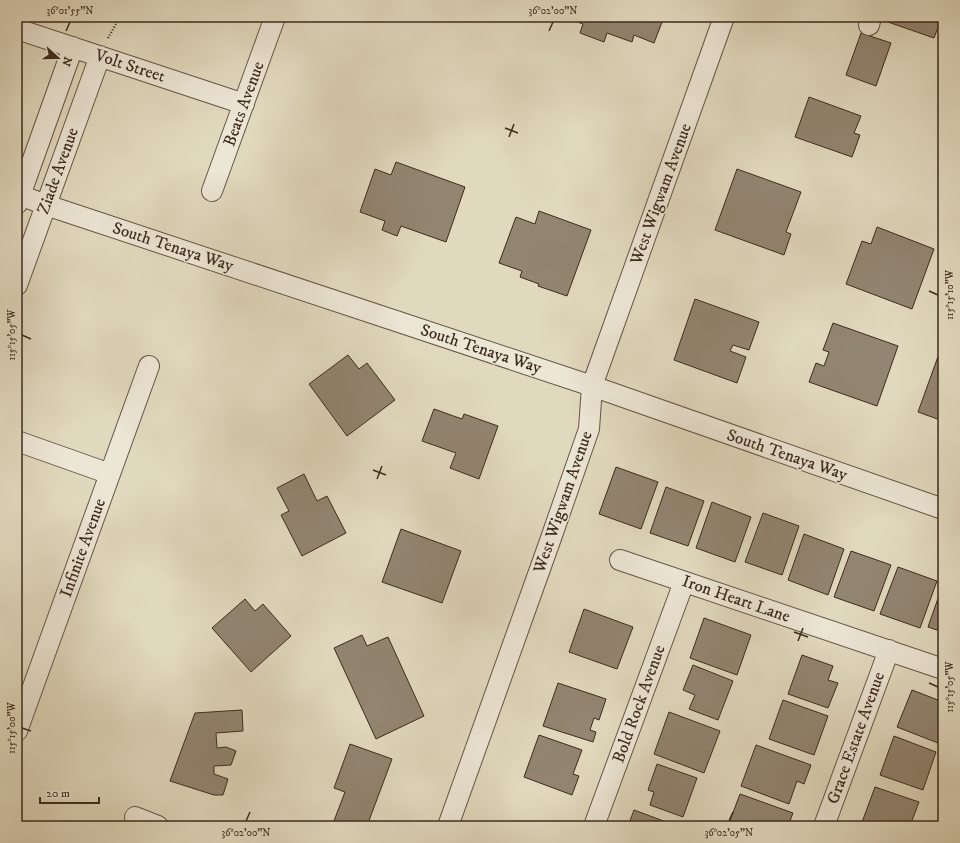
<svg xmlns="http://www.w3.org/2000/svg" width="960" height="843" font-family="'IM FELL DW Pica',serif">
  <rect width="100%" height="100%" fill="#e1d9be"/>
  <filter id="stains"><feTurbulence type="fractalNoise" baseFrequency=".005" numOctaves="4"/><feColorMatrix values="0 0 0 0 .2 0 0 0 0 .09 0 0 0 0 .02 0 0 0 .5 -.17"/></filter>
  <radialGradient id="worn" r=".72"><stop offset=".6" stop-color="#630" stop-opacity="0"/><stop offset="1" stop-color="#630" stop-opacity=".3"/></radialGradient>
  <path fill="#928571" stroke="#3c2b1d" d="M564,17H664L654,43L634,35L632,42L607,33L604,42L580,33L583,24Z
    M887,17H942L934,38L885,21Z
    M861,33L891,43L876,86L846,75Z
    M809,97L861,116L854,133L860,135L852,157L795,137Z
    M396,162L465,187L446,242L401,226L397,236L382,230L385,221L360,212L375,169L391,175Z
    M737,169L801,192L786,232L791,234L784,255L715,230Z
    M539,211L591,230L567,296L538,286L539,284L520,277L522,271L499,263L516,217L535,224Z
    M877,227L934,249L912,309L846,284L862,241L871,244Z
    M695,299L759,322L749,350L733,345L730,351L746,357L737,383L674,360Z
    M833,323L898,346L877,406L809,382L816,363L824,366L829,352L823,350Z
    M940,351L943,352V421L918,412Z
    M348,355L359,369L367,363L395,400L347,436L309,384Z
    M434,409L462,419L464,414L498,426L479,479L450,468L456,453L422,441Z
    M616,467L658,482L641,529L599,514Z
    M304,474L317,501L327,496L346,533L302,556L281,515L289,511L277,488Z
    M666,487L704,501L688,546L650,533Z
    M712,502L751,517L735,562L696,548Z
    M763,513L799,526L782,575L745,562Z
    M401,529L461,551L442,603L382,582Z
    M804,534L844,549L828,595L788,580Z
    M851,551L891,565L874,611L834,597Z
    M898,567L937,581L920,628L880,614Z
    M943,584V632L928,627Z
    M245,599L255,611L263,604L291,636L251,672L212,628Z
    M584,609L633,627L617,669L569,652Z
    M704,618L751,635L737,675L690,658Z
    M362,635L367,646L388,637L424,716L376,739L334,648Z
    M802,655L833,666L828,680L838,683L828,708L788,694Z
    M693,665L733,681L718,720L689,709L695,695L683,690Z
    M558,683L606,699L599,720L594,718L590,730L596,732L593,742L543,726Z
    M912,690L943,702V745L897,727Z
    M783,700L828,716L814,755L769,739Z
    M242,710L243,731L216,733L217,748L226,747L236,751L231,765L214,766V774L228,779L223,795H214L170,781L195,713Z
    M669,712L720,731L704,773L654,754Z
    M539,735L582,750L573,774L579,776L572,795L524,777Z
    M894,736L936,752L923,790L880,775Z
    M350,744L392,759L367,826H332L345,792L334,788Z
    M756,745L811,765L804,784L797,781L789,804L741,786Z
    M657,764L697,778L683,817L650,805L654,792L648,790Z
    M875,787L919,802L910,826L861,825Z
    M740,794L793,813L788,826H728Z
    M634,810L677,826H628Z"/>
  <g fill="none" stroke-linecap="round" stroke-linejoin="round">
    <defs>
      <path id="minor" d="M869,25L871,17
        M17,29L244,104
        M212,191L275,17
        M17,194L46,205L592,386L943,509
        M17,204L73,47
        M17,285L100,56
        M17,441L110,474
        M620,560L943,669
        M17,731L149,366
        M135,817L158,826
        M448,826L550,541L589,429L592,386L724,17
        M594,826L684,582
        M824,826L889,650"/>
    </defs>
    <use href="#minor" stroke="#655645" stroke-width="22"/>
    <path stroke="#3c2b1d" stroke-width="2.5" stroke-dasharray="1 2" stroke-linecap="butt" d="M108,38L120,17"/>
    <use href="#minor" stroke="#ece6d5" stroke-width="20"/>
  </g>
  <path fill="none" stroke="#3c2b1d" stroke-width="1.5" d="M66,31L70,22M549,31L553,22M505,128L518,133M509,137L514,124M929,291L938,295M22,335L31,339M373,470L386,475M377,479L382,466M794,632L808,637M798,641L803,628M929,683L938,687M22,728L31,731M246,821L250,812M729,821L733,812"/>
  <g text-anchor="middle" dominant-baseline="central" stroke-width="3" stroke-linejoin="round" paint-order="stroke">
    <g font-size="17" fill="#3c2b1d" stroke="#ece6d5">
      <text transform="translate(130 66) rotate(18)">Volt Street</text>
      <text transform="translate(244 104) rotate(-70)">Beats Avenue</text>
      <text transform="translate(58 171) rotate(-70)">Ziade Avenue</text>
      <text transform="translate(661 194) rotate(-70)">West Wigwam Avenue</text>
      <text transform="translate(173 247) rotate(18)">South Tenaya Way</text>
      <text transform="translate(481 349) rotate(18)">South Tenaya Way</text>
      <text transform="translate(787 455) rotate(19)">South Tenaya Way</text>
      <text transform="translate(563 502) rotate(-71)">West Wigwam Avenue</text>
      <text transform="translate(83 548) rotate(-70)">Infinite Avenue</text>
      <text transform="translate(736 599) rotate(19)">Iron Heart Lane</text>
      <text transform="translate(639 704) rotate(-70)">Bold Rock Avenue</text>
      <text transform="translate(856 738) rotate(-70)">Grace Estate Avenue</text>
    </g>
  </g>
  <rect width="960" height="843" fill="none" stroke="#e1d9be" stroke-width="44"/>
  <g transform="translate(58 58) rotate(111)" stroke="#ece6d5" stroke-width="3" paint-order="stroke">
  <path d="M0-3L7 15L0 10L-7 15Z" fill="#3c2b1d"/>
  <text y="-6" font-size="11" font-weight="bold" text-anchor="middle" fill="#3c2b1d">N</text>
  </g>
  <path d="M40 797v6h59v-6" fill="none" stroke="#3c2b1d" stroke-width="2"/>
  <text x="46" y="797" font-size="12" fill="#3c2b1d" stroke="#ece6d5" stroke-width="3" paint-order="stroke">20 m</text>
  <rect x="22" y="22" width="916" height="799" fill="none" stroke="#3c2b1d" stroke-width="1.5"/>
  <g font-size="10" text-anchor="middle" fill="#3c2b1d">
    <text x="70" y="14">36°01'55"N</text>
    <text x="553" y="14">36°02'00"N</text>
    <text transform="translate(949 295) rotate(-90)" y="4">115°15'10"W</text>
    <text transform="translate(11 335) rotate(-90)" y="4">115°15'05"W</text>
    <text transform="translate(949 687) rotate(-90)" y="4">115°15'05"W</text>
    <text transform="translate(11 728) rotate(-90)" y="4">115°15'00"W</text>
    <text x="246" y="836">36°02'00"N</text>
    <text x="729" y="836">36°02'05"N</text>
  </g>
  <rect width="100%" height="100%" filter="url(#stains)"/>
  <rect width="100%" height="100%" fill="url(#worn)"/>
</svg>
